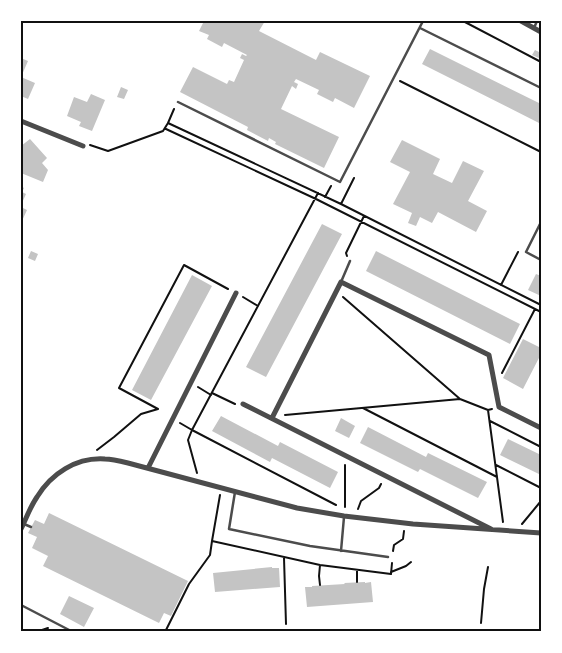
<svg xmlns="http://www.w3.org/2000/svg" width="562" height="653" font-family="Figtree,sans-serif">
  <rect width="100%" height="100%" fill="#fff"/>
  <path fill="#c4c4c4" d="M204,21H265L259,31L316,60L320,52L370,76L354,108L335,98L333,102L317,94L319,90L296,79L294,82L298,84L296,89L292,86L281,109L339,137L324,168L275,144L276,142L269,138L268,141L247,130L248,127L180,92L193,67L227,84L229,80L234,82L244,60L240,58L242,54L246,56L247,55L224,43L222,47L207,39L209,35L199,31Z
    M430,49L541,104V124L422,64Z
    M535,50L541,53V59L532,55Z
    M21,58L28,61L21,77L35,83L28,99L21,96Z
    M121,87L128,90L124,99L117,97Z
    M91,94L105,100L92,131L79,126L81,122L67,116L74,97L87,102Z
    M30,139L47,158L42,163L48,170L43,182L21,173V146Z
    M402,140L440,159L433,174L452,183L463,161L484,171L468,201L487,211L476,232L438,212L432,223L420,217L416,226L408,223L412,213L393,204L410,172L390,162Z
    M21,186L24,188L22,192L26,194L21,205Z
    M21,207L27,210L21,223Z
    M322,224L342,234L266,377L246,367Z
    M31,251L38,254L35,261L28,258Z
    M376,251L520,324L510,344L366,271Z
    M536,274L541,276V296L528,290Z
    M192,275L212,286L151,400L132,390Z
    M523,339L541,348V354L523,389L503,378Z
    M221,416L278,446L280,442L338,472L330,488L272,458L270,462L212,431Z
    M341,418L355,426L349,438L335,431Z
    M368,427L426,457L428,453L487,482L478,498L420,469L418,472L360,443Z
    M508,439L541,455V475L500,455Z
    M49,513L188,581L171,616L164,613L159,623L43,566L48,556L32,548L37,537L28,533L35,520L44,524Z
    M272,567V568H279L280,587L215,592L213,573Z
    M365,582V583L371,582L373,602L307,607L305,587H312V586L345,584L344,583Z
    M69,596L94,608L84,627L60,614Z"/>
  <g fill="none" stroke-linecap="round" stroke-linejoin="round">
    <path stroke="#111" stroke-width="2" d="M463,21L541,62
      M400,81L541,152
      M168,123L174,109
      M166,129L316,199L541,312
      M90,145L108,151L163,131L168,123L341,204L541,305
      M325,197L331,186
      M341,204L354,178
      M347,256L346,253L364,216
      M501,285L518,252
      M243,297L258,306
      M343,297L460,399
      M502,373L535,309
      M198,387L211,395
      M212,393L235,404
      M363,408L497,477
      M158,409L119,388L184,265L228,289
      M488,410L503,522
      M285,415L460,399L488,410L492,409
      M490,421L541,447
      M180,423L192,430L318,193
      M97,450L114,437L141,414L158,409
      M496,465L541,488
      M197,473L188,440L192,430L336,505
      M220,495L212,541L320,565L391,574L392,563
      M345,507V465
      M358,509L361,501L379,488L381,484
      M522,524L541,501
      M393,551L394,545L403,539L404,531
      M284,558L286,624
      M391,572L406,566L411,562
      M357,582V570
      M320,585L319,576L320,565
      M481,623L484,589L488,567
      M36,632L48,628
      M165,632L189,584L210,555L212,541"/>
    <path stroke="#4c4c4c" stroke-width="2.5" d="M420,28L541,88
      M534,28L537,21
      M178,102L340,182L423,21
      M541,222L526,252L541,260
      M341,282L350,261
      M235,492L229,529L310,546L388,557
      M24,524L31,527
      M341,551L344,517
      M21,605L73,632"/>
    <path stroke="#4c4c4c" stroke-width="5" d="M521,21L541,32
      M21,121L83,146
      M243,404L491,529
      M272,418L341,282L489,355L499,407L541,428
      M148,468L236,293
      M21,529C26,519 30,507 37,497C51,474 76,457 105,459C112,459 120,461 128,463L297,508L344,516L413,524L541,533"/>
  </g>
  <rect width="562" height="653" fill="none" stroke="#ffffff" stroke-width="45"/>
  <rect x="22" y="22" width="518" height="608" fill="none" stroke="#111" stroke-width="2"/>
</svg>
